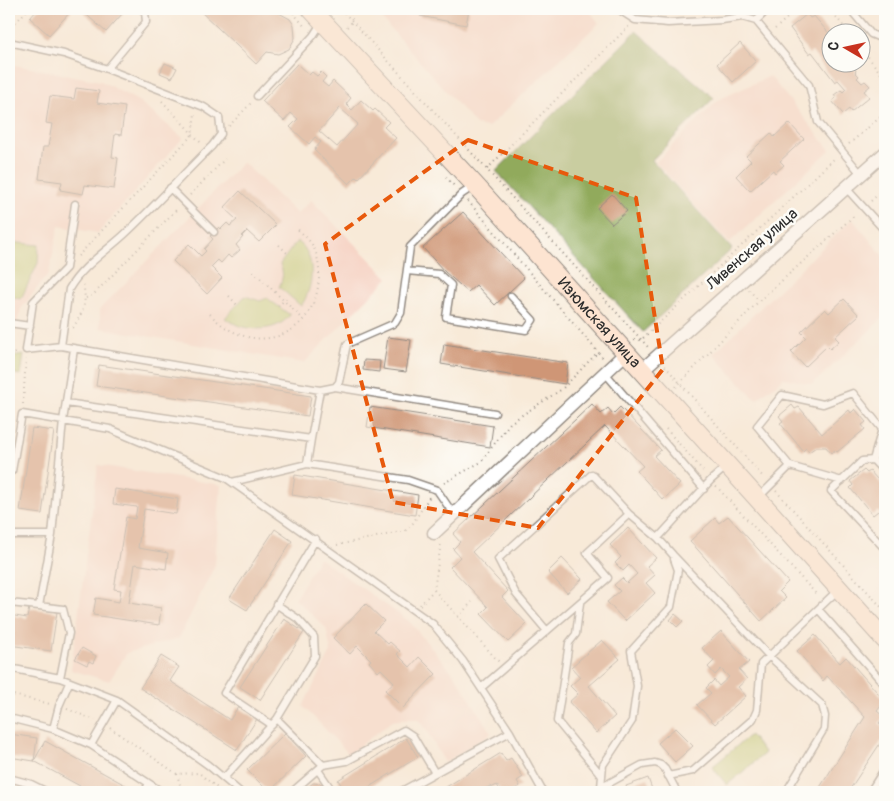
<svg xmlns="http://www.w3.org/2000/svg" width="894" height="801" font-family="Pangolin,sans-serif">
  <rect width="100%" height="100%" fill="#fdfcf7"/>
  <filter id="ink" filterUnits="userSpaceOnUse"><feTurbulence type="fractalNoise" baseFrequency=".02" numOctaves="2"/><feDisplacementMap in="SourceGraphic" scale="10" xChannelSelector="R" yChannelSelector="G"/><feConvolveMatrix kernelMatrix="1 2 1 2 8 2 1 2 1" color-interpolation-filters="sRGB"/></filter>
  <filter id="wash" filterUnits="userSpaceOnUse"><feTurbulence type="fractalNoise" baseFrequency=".0096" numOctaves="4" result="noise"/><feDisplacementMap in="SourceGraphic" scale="20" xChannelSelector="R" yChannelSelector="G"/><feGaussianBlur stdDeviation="1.12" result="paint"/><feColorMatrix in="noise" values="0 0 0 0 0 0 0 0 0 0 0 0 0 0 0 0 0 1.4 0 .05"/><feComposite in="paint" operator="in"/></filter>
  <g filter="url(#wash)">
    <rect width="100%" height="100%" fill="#f8ead8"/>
    <path fill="#f6d2c3" d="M381,9H588L599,23L488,127L476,125L383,20Z
      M9,64L101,81L140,102L183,138L98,233L59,226L49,273L21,309L9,351Z
      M770,76L830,150L729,243L656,162L718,100Z
      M243,162L297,214L311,200L388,278L304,363L100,328V309Z
      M852,219L885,258V316L813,384L784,378L756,400L713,354Z
      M98,465L221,485L215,565L179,638L127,653L109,681L71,670Z
      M319,558L409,621L457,678L491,733L445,763L424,726L417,719H407L392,721L349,754L303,706L331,652L326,628L295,599Z"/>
    <path fill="#b7c568" stroke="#71784a" d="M297,241C317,254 314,288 301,306L279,287C283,278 284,273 280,264Z
      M9,242L39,245L38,263L21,299L9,296Z
      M245,296L260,301L267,298L290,315C275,335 242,331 225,318Z
      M24,355L21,375L9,373V357Z
      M750,735L765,753L727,785L712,767Z"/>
    <path fill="#91aa5c" stroke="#5e6a44" d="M636,31L714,98L652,160L732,249L643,332L496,171Z"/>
    <g id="blocks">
      <path fill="#cf9676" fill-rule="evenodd" d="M38,9H73L49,35L30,18Z
        M80,9H119L123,13L106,32Z
        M198,9H277L280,12L279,13L290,19L294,25L295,38L289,49L278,54L267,52L256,64Z
        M421,9H469L466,25L420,16Z
        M807,14L810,18L814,16L832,37V62H853L856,71L855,72L859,76L857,78L862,83L865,81L870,86L864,91L869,97L851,112L849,109L843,114L832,101L836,98L834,95L841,90L843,92L846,89L838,80L835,82L812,52L809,54L790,28Z
        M740,43L756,61L733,82L717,64Z
        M165,63L177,68L172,78L160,73Z
        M297,64L309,75L312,72L317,76L321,72L326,77L322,82L328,87L333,81L351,98L346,104L352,110L361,100L373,111L375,109L389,122L384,127L396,138L358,179L356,177L349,184L314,150L321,142L315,137L309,144L290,127L298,119L291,113L284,121L262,101ZM340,108L358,124L337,147L319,131Z
        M76,88L99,91L97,103L125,107L121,135L115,134L112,157L118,158L114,189L85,185L83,194L60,190L62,182L39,179L43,147H48L52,124L46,123L50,96L74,99Z
        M789,123L804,139L780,161L784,165L775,173L773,170L750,191L736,176L751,161L746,156L771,133L774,137Z
        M240,191L276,225L259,242L247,231L242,236L243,237L236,245L240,250L231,258L228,255L221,263L218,260L211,267L222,278L207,294L173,261L189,244L201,256L206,251L204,249L213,239L210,236L219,227L221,229L227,223L230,226L237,220L224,208Z
        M612,194L627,211L612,224L597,208Z
        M463,212L524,278L495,305L476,285L468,292L445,272L423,248Z
        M844,299L859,315L835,337L839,341L830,349L827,346L805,367L791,352L806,337L801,332L825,309L829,313Z
        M388,337L411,340L406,372L383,369Z
        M444,344L568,363L565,384L441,364Z
        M364,360L380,361L379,372L363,370Z
        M99,365L311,396L308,416L96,386Z
        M592,404L601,414L608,408L613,414L620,407L661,450L654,456L680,484L663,500L637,471L643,466L605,426L472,552L508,591L502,597L527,624L508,642L481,614L488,607L450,567L460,557L453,549L460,542L453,534Z
        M792,405L795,409L799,407L822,434L849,410L851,413L855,409L866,422L862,425L865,429L837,452L835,450L831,453L826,447H816L809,452L806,448L803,451L780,423L783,421L779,416Z
        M370,407L493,426L490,447L367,427Z
        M32,428L54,431L42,514L20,511Z
        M864,470L867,473L870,471L885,488V528L881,523L885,520L878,511L873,515L850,488L853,485L850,481Z
        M295,475L418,495L415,515L292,495Z
        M115,489L178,499L176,514L144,509L138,548L168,553L166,569L135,564L129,603L161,608L159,625L93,615L96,598L119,602L121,590L114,589L126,517L135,519L137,507L113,504Z
        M728,516L788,582L779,591L786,598L761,621L690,541L715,518L719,523Z
        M628,528L656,558L647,566L655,575L646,583L655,593L625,621L607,602L620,591L614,585L622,578L627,583L637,574L629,565L623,571L615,563L621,557L610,545Z
        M275,529L292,541L247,610L229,599Z
        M562,558L582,579L567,593L548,572Z
        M366,604L384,621L374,631L388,644L390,642L400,651L397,654L410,667L419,657L436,674L403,708L385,690L394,682L381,669L378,672L369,662L371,660L357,646L350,654L333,638Z
        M29,608L57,612L51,651L9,645V615L27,618Z
        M675,614L683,621L677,627L670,620Z
        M284,619L304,632L260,700L240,687Z
        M721,631L749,662L739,670L747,679L738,687L746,696L715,724L697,705L711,693L706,688L714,680L719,686L729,677L721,669L715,675L708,667L714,661L702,648Z
        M815,635L840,663L846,657L885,701L877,711L884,717L879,723L885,728V736L848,792H817L865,717L827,676L823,681L797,651Z
        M602,640L620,659L589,686L615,716L596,733L569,702L578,694L570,686L580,677L571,667Z
        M82,648L96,656L93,663L89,661L87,665L75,659Z
        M161,656L179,667L170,681L230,720L238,707L257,719L237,750L140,688Z
        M675,728L693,746L675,762L658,743Z
        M285,733L306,756L269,792L247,770Z
        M9,734L37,738L34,761L45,741L127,786L124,792H91L34,761L9,757Z
        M406,738L418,757L361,792H346L338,780Z
        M501,753L506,761L511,758L523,777L517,781L520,786L510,792H501L497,785L491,788L490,786L479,792H438Z
        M648,778L653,792H628L626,786Z
        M313,783L323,784L327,792H302Z"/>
    </g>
  </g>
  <g filter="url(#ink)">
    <use href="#blocks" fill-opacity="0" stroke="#928a82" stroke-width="1"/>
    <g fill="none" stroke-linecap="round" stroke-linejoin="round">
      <defs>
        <path id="lane" d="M618,9L635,20L668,23L722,20L742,17L756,21L809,85L818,122L861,174
          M850,9L871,34L885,40
          M756,21L768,9
          M9,42L64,54L107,69L204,107L219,117L221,134L212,146C183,174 156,205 126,233C107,251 82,266 69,289L61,346
          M107,69L146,22L145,12L141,9
          M257,96L313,36L322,22
          M170,188L214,232
          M846,188L885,231
          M75,204L66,268L33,302L26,350L61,346L320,390L335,387L339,382L347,344L395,323L401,313L410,247L462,194L474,186
          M407,271L439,274L451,285L446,317L526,330L533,320L511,296
          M9,323L30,326
          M606,374L704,489
          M335,387L495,413
          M66,403L311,439L320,390
          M873,460L885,473
          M307,464L311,439
          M790,466L842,481
          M9,471H12L22,414L110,429L226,478L433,624L463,661L510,732L543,792
          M232,482L307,464L408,480L437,490L454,515
          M758,498L790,466L757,426L782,395L823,404L853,393L882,429L873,460L862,461L831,491L885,549
          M9,535H52L39,606L9,603
          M52,535L63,421L74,349
          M658,538L711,480L727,466
          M580,603L576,634L569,643L557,721L602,776
          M39,606L63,609L69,633L60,678
          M818,609L885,685
          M547,631L516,594L498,559L592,474L629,514
          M9,668L60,678L117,700L208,765L240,792
          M481,688L608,578L587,553L629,514L658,538L673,555L769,656L822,705L825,716L824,729L786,792
          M9,718L53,729L91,745L162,792
          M277,719L323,765
          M272,725L224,693L316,539
          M53,729L59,706L69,683
          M91,745L117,700
          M318,770L333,792
          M668,776L693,771L753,719L757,710L761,664L839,589
          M9,778L31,784L47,792
          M224,778L277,719L315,656L314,637L298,619L276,604
          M144,792L149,784
          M292,792L323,765L347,761L404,730L413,736L435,773
          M400,792L510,732
          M593,792L642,765L655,763L661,765L665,769L677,792
          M603,792L601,787L603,765L632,721L637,686L631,651L671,607L678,570L674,559
          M870,792L885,768"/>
        <path id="street" d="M642,370L885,153
          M434,533L626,353"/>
        <g id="secondary">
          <path id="s1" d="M311,9L475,185L885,640"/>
        </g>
      </defs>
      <use href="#lane" stroke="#928a82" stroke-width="9"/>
      <use href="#street" stroke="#928a82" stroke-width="15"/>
      <use href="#secondary" stroke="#928a82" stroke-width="20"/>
      <path stroke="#928a82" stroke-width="2" stroke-dasharray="1 4" stroke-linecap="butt" d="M290,9L306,28
        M341,9L648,347
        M830,9L848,32
        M347,27L352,22L351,9
        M775,29L797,9
        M9,30L28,9
        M862,49L885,79
        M162,101L201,143
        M229,126L252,102
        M849,144L885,113
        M487,169L629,26
        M446,177L456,188
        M190,195L225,159
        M468,201L604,359
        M871,201L885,188
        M279,245L288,254
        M78,256L192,135L195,114
        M724,263L733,272
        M253,271L303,319
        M749,290L759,301
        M229,296L237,305
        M86,298L94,294L177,209
        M278,306L289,296
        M210,314C234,341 275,349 302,321C319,303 324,271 314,248C310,240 303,234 296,228
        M73,328C84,310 87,303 83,283
        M634,339L641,340L835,158
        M9,355L18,352
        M665,366L764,478
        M676,387L759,301L856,214
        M23,404L26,359
        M666,429L705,473
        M444,483L481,462L510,423L562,389L598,352
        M716,486L818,596
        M9,490L10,480
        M776,491L885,611
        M337,545L405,531L413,523L430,496
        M434,590L499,662
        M420,605L434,590L441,543
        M458,617L472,602
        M9,694L50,704
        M67,709L95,720
        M110,728L177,774L199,773L222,792
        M177,774L182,792
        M799,788L805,792"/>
      <use href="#lane" stroke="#fff" stroke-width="6"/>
      <use href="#street" stroke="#fff" stroke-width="12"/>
      <use href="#secondary" stroke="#fde4d1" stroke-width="18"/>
    </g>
  </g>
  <path d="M0 0H894V801H0ZM468,140L636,198L663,369L538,528L393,502L325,244Z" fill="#f8ead8" fill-opacity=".55" fill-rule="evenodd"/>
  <path fill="none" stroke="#e8590c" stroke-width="4" stroke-dasharray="10 6" stroke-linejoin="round" d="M468,140L636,198L663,369L538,528L393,502L325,244Z"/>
  <g text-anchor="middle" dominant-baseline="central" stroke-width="5" stroke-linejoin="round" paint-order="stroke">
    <g font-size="16" fill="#2b2b2b" stroke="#fdfcf7">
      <text transform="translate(752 249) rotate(-41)">Ливенская улица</text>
      <text stroke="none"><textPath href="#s1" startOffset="426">Изюмская улица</textPath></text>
    </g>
  </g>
  <rect width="894" height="801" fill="none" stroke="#fdfcf7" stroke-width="30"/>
  <g transform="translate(846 48) rotate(279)"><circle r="24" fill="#fdfcf7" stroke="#a9a8a5"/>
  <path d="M0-4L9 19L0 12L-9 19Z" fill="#c8321e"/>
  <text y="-8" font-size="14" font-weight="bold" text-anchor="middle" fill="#2b2b2b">С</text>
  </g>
</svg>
